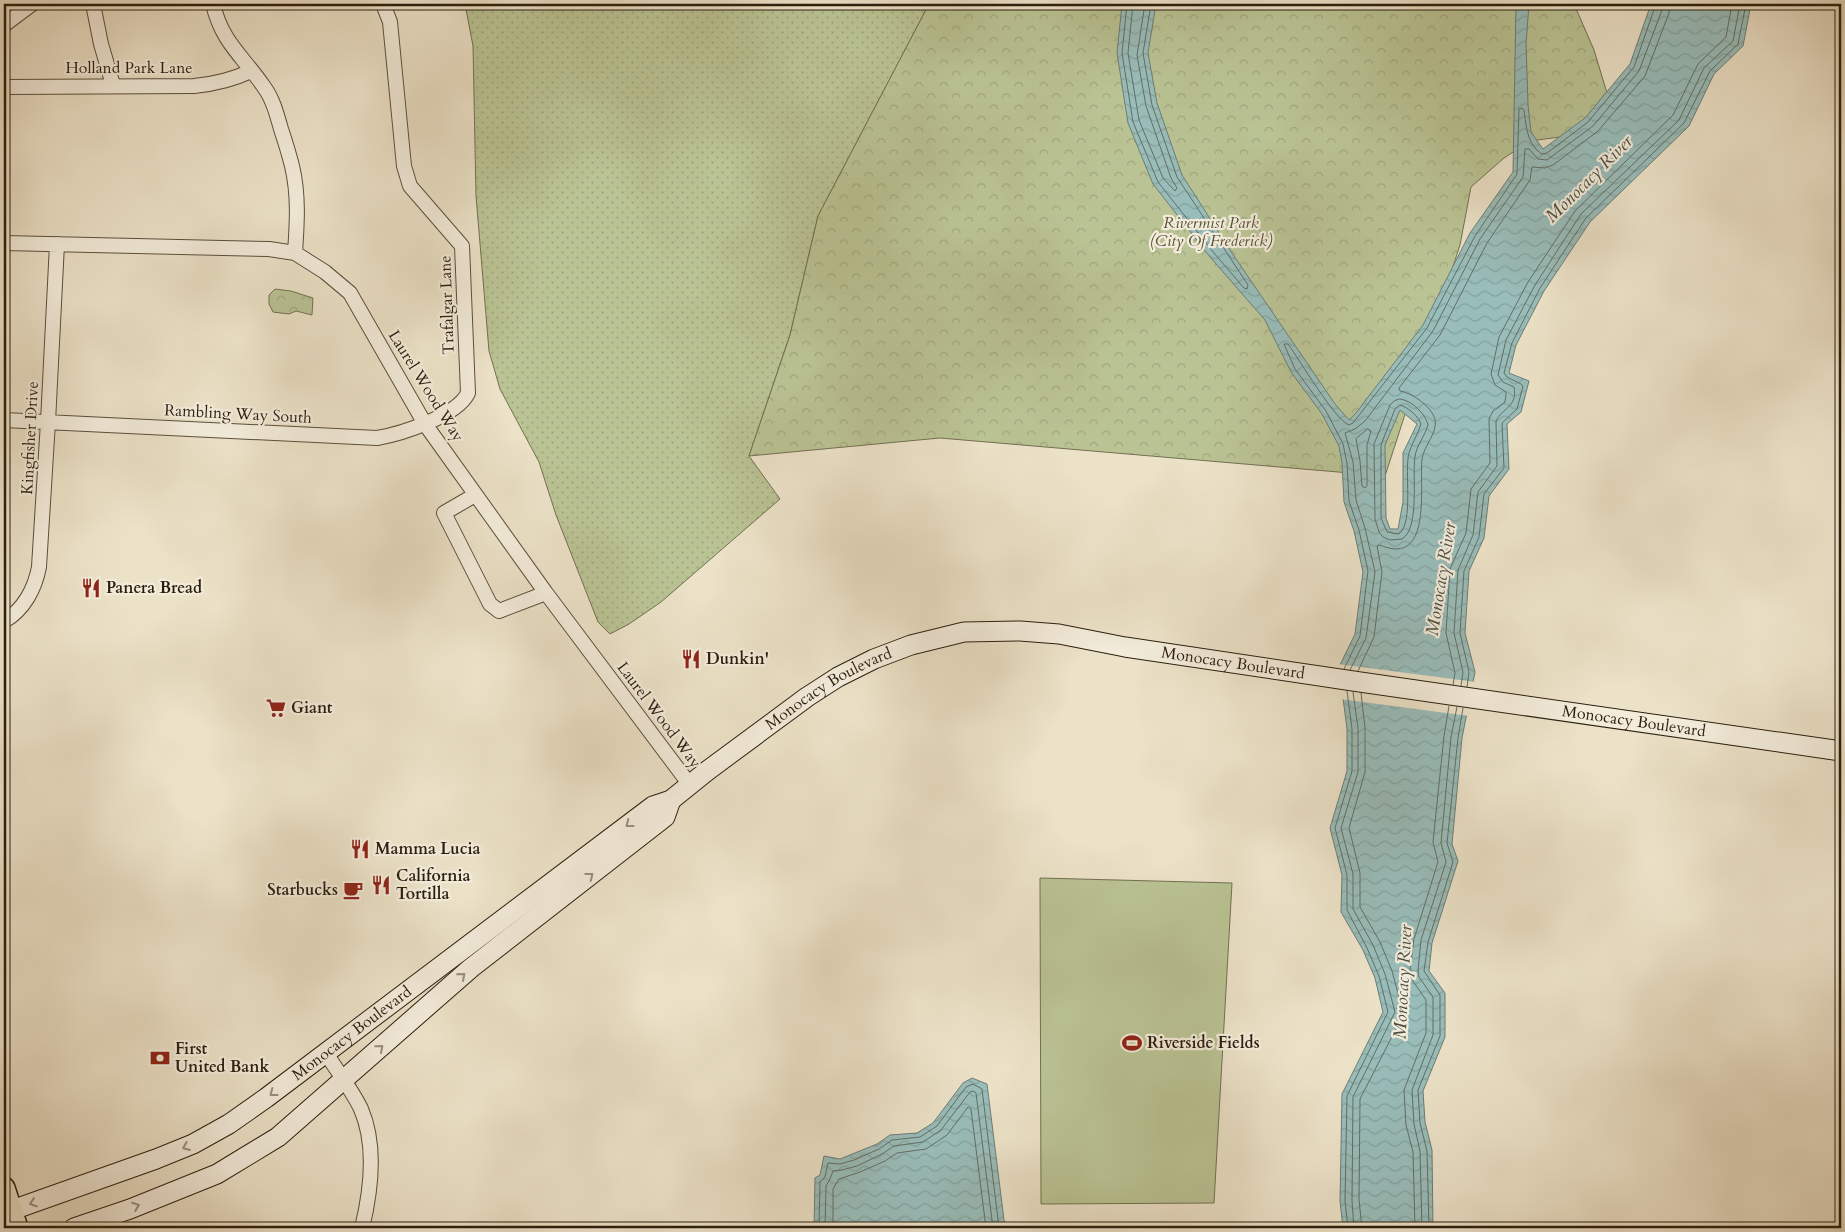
<svg xmlns="http://www.w3.org/2000/svg" width="1845" height="1232" font-family="Cardo,serif">
  <defs>
    <pattern id="grass-dots" width="8" height="8" patternUnits="userSpaceOnUse" patternTransform="scale(1.25)"><rect width="8" height="8" fill="#bac394"/><path d="M2 2h.1M6 6h.1" fill="none" stroke="#a0a77e" stroke-width="1.8" stroke-linecap="round"/></pattern>
    <pattern id="park-crowns" width="20" height="18" patternUnits="userSpaceOnUse" patternTransform="scale(1.25)"><rect width="20" height="18" fill="#bac394"/><path d="M2 6a3 3 0 1 1 6 0M12 15a3 3 0 1 1 6 0" fill="none" stroke="#a0a77e"/></pattern>
    <pattern id="water-waves" width="16" height="10" patternUnits="userSpaceOnUse" patternTransform="scale(1.25)"><rect width="16" height="10" fill="#99bdba"/><path d="M0 5q4-4 8 0t8 0" fill="none" stroke="#84a29f"/></pattern>
  </defs>
  <rect width="100%" height="100%" fill="#ece2c8"/>
  <filter id="stains"><feTurbulence type="fractalNoise" baseFrequency=".004" numOctaves="4"/><feColorMatrix values="0 0 0 0 .2 0 0 0 0 .09 0 0 0 0 .02 0 0 0 .5 -.17"/></filter>
  <radialGradient id="worn" r=".72"><stop offset=".6" stop-color="#630" stop-opacity="0"/><stop offset="1" stop-color="#630" stop-opacity=".3"/></radialGradient>
  <path fill="url(#grass-dots)" stroke="#727051" d="M465,4H929L818,216L790,335L749,456L780,499L661,602L629,624L610,634L598,622L556,515L539,462L500,389L489,351L476,196L473,46Z"/>
  <path fill="url(#park-crowns)" stroke="#727051" d="M929,4H1574L1594,50L1610,103L1575,135L1530,141L1504,158L1471,187L1460,245L1385,476L940,438L749,456L790,335L818,216Z
    M275,289L291,291L313,298L312,315L296,311L289,314L273,312L269,304V295Z"/>
  <path fill="#bac394" stroke="#727051" d="M1040,878L1232,883L1214,1203L1041,1204Z"/>
  <path fill="url(#water-waves)" stroke="#6d7d75" fill-rule="evenodd" d="M1122,4H1156L1148,53L1157,103L1182,175L1234,256L1335,404L1349,420L1356,413L1423,325L1470,233L1513,172L1516,4H1529L1526,44L1528,105L1531,132L1543,149L1585,118L1630,64L1651,4H1751L1743,46L1714,74L1689,126L1590,222L1544,291L1516,345L1509,373L1529,381L1521,412L1507,424L1509,469L1489,496L1484,538L1469,571L1465,633L1475,672L1462,738L1452,844L1458,861L1432,943L1429,971L1445,993V1037L1423,1091L1425,1122L1432,1150L1433,1228H1343L1340,1201L1342,1094L1383,1012L1375,978L1363,950L1341,912L1342,875L1330,828L1347,771V729L1339,667L1355,634L1363,572L1354,531L1344,502L1342,463L1339,446L1322,414L1291,372L1265,320L1210,257L1153,184L1128,123L1117,53ZM1400,410L1417,424L1403,453V502L1398,529H1390L1386,518L1385,445Z
    M972,1078L987,1084L1005,1228H814L815,1178L820,1175L824,1156L840,1159L877,1144L890,1135L917,1133L933,1123L963,1083Z"/>
  <path fill="#ece2c8" d="M1338,664L1476,682L1469,716L1340,699L1336,668Z"/>
  <g fill="none" stroke-linecap="round" stroke-linejoin="round">
    <path stroke="#626e64" stroke-width="1" d="M1127,4L1122,53L1133,122L1158,182L1214,253L1244,288L1247,289L1248,285L1177,177L1152,105L1143,53L1151,4
      M1133,4L1128,53L1139,120L1163,178L1175,191L1177,188L1171,178L1146,106L1137,55L1145,4
      M1400,399C1411,400 1426,414 1428,425C1425,436 1416,446 1415,457C1412,476 1420,528 1402,539L1390,540L1383,537L1379,532L1375,519L1374,444L1390,405L1394,401Z
      M1400,405C1408,407 1419,417 1421,424C1418,434 1412,443 1409,453C1404,471 1414,522 1399,534L1387,532L1381,518V445L1395,409Z
      M1368,429L1371,431L1367,445V486L1365,488L1362,486L1360,461L1356,439Z
      M1344,669L1360,636L1368,571L1359,530L1349,501L1347,463L1343,444L1326,411L1295,369L1284,344H1288C1299,359 1335,420 1349,425L1353,423L1427,328L1475,236L1517,174L1519,109L1522,108L1524,110C1526,125 1527,145 1542,154L1547,153L1588,122L1634,67L1656,4
      M1350,670L1366,638L1375,572L1365,528L1356,500L1353,462L1345,433L1355,429L1365,421L1433,331L1480,239L1523,177L1525,149H1529L1538,159L1547,160L1593,126L1639,71L1662,10V4
      M1358,671L1374,637L1382,572L1377,546L1380,545C1433,568 1419,485 1422,459C1424,445 1438,433 1435,419C1431,406 1412,393 1400,391L1399,388L1440,335L1487,243L1530,180L1532,167L1545,168L1553,165L1598,131L1645,76L1669,13L1670,4
      M1453,685L1455,673L1446,633L1450,569L1466,533L1471,489L1490,463L1489,419L1493,411L1505,402L1506,394V392L1495,385L1491,374L1499,337L1528,282L1575,211L1673,115L1698,64L1726,37L1732,4
      M1461,686L1463,672L1454,633L1458,570L1473,535L1478,492L1497,466L1496,421C1502,408 1518,407 1514,387L1503,382L1498,375L1506,340L1535,285L1581,214L1679,120L1704,68L1733,41L1740,4
      M1467,687L1469,672L1460,633L1464,571L1479,537L1484,494L1504,468L1502,423L1517,409L1523,386L1521,384L1507,377L1504,373L1512,343L1540,288L1586,218L1684,123L1710,71L1738,44L1746,4
      M1347,691L1352,729V771L1335,828L1347,875V910L1367,948L1379,976L1388,1012L1347,1096L1345,1201L1348,1228
      M1353,692L1358,728V772L1341,828L1353,874V909L1373,945L1385,974L1395,1012L1353,1097L1352,1201L1354,1228
      M1361,693L1365,728V772L1349,828L1360,873V907L1380,942L1392,971L1402,1008L1400,1021L1360,1099L1359,1200L1362,1228
      M819,1228L820,1182L825,1177L828,1163L840,1164L854,1160L879,1149L892,1140L920,1137L937,1126L966,1087L973,1084L982,1089L999,1228
      M825,1228L826,1186L830,1179L833,1171L842,1170L857,1166L882,1154L894,1146L923,1142L941,1130L970,1092L973,1091L976,1093L993,1228
      M833,1228V1189L839,1179L860,1172L885,1161L897,1153L926,1149L947,1135L968,1107L971,1109L986,1228
      M1415,1228L1413,1152L1406,1125L1404,1090L1426,1033V1000L1413,981L1410,970L1414,939L1438,862L1433,842L1444,736L1449,706
      M1422,1228L1420,1151L1414,1124L1412,1090L1433,1035V997L1419,977L1418,970L1421,940L1446,862L1441,843L1451,737L1457,707
      M1429,1228L1427,1151L1420,1123L1418,1090L1440,1036V995L1424,971L1428,942L1453,862L1447,843L1458,738L1463,708"/>
    <defs>
      <path id="street" d="M93,4L101,44L113,85
        M213,4C222,43 243,56 264,87C273,99 277,115 281,129C285,141 289,154 292,166C299,195 297,224 295,253
        M4,25L32,4
        M4,87L194,86C215,84 232,80 251,71
        M4,243L269,249L295,253L325,272L350,293L425,424L546,593L690,785
        M4,420L377,438C401,434 457,416 468,393L462,246L410,186L404,166L390,22L383,4
        M475,495L444,513L490,604L499,611L546,593
        M4,621C24,610 35,588 39,567L48,422L57,244
        M326,1053C337,1071 352,1090 361,1109C377,1146 371,1191 362,1228"/>
      <g id="secondary">
        <path id="s1" d="M4,1213L156,1159L193,1144L229,1124L266,1098L653,806L671,800L707,771L807,697L838,677L874,659L911,645L964,632L1020,631L1059,634L1125,647L1360,682L1841,751"/>
        <path d="M74,1228L130,1209L217,1174L278,1137L471,968L665,817L671,800"/>
      </g>
      <path id="primary" d="M4,1188L17,1228"/>
    </defs>
    <use href="#street" stroke="#5b4f3c" stroke-width="16"/>
    <use href="#secondary" stroke="#2b1e0e" stroke-width="21"/>
    <use href="#primary" stroke="#2b1e0e" stroke-width="24"/>
    <use href="#street" stroke="#f3ecdb" stroke-width="14"/>
    <use href="#secondary" stroke="#f3ecdb" stroke-width="19"/>
    <use href="#primary" stroke="#ece2c8" stroke-width="21"/>
  </g>
  <defs><path id="oneway-chevron" d="M-2-3.5L2.5 0L-2 3.5" fill="none" stroke-width="1.6" stroke-linecap="round" stroke-linejoin="round" transform="scale(1.25)"/></defs>
  <g stroke="#998f7f">
    <use href="#oneway-chevron" transform="translate(629 824) rotate(143)"/>
    <use href="#oneway-chevron" transform="translate(590 876) rotate(-38)"/>
    <use href="#oneway-chevron" transform="translate(462 976) rotate(-41)"/>
    <use href="#oneway-chevron" transform="translate(380 1048) rotate(-41)"/>
    <use href="#oneway-chevron" transform="translate(273 1093) rotate(143)"/>
    <use href="#oneway-chevron" transform="translate(186 1147) rotate(157)"/>
    <use href="#oneway-chevron" transform="translate(33 1203) rotate(161)"/>
    <use href="#oneway-chevron" transform="translate(136 1206) rotate(-21)"/>
  </g>
  <defs>
    <symbol id="restaurant-bare" viewBox="-9 -9 18 18"><path d="M-5-6h1v4h1v-4h1v4h1v-4h1v5L-1.5 .5V6h-2V.5L-5-1ZM5-6V6H3V1.5H1.5Q1.5-4 5-6Z" fill="#8f2418" stroke="#f3ecdb" stroke-width="2.5" paint-order="stroke"/></symbol>
    <symbol id="supermarket-bare" viewBox="-9 -9 18 18"><path d="M-6-5.5h2.5l.6 2H6L4.5 2H-2.5L-4.4-4H-6ZM-1.5 3.2a1.3 1.3 0 1 0 .1 0ZM3 3.2a1.3 1.3 0 1 0 .1 0Z" fill="#8f2418" stroke="#f3ecdb" stroke-width="2.5" paint-order="stroke"/></symbol>
    <symbol id="cafe-bare" viewBox="-9 -9 18 18"><path d="M-5.5-4.5H6V0H3Q3 3.5 0 3.5H-2.5Q-5.5 3.5-5.5 0ZM3-3.2v2h1.7v-2ZM-6 4.5H4V6H-6Z" fill="#8f2418" stroke="#f3ecdb" stroke-width="2.5" paint-order="stroke"/></symbol>
    <symbol id="stadium-bare" viewBox="-9 -9 18 18"><path d="M0-5a6.5 5 0 1 0 0 10a6.5 5 0 1 0 0-10ZM-3.5-1.8h7v3.6h-7Z" fill="#8f2418" stroke="#f3ecdb" stroke-width="2.5" paint-order="stroke"/></symbol>
    <symbol id="bank-bare" viewBox="-9 -9 18 18"><path d="M-6-4H6V4H-6ZM0-2.3a2.3 2.3 0 1 0 0 4.6a2.3 2.3 0 1 0 0-4.6Z" fill="#8f2418" stroke="#f3ecdb" stroke-width="2.5" paint-order="stroke"/></symbol>
  </defs>
  <g fill-rule="evenodd">
    <use href="#restaurant-bare" x="77" y="574" width="28" height="28"/>
    <use href="#restaurant-bare" x="677" y="645" width="28" height="28"/>
    <use href="#supermarket-bare" x="262" y="694" width="28" height="28"/>
    <use href="#restaurant-bare" x="346" y="835" width="28" height="28"/>
    <use href="#restaurant-bare" x="367" y="871" width="28" height="28"/>
    <use href="#cafe-bare" x="339" y="876" width="28" height="28"/>
    <use href="#stadium-bare" x="1118" y="1029" width="28" height="28"/>
    <use href="#bank-bare" x="146" y="1044" width="28" height="28"/>
  </g>
  <g text-anchor="middle" dominant-baseline="central" stroke-width="4.5" stroke-linejoin="round" paint-order="stroke">
    <g font-size="16" fill="#2b1e0e" stroke="#f3ecdb">
      <text x="129" y="68">Holland Park Lane</text>
      <text transform="translate(447 305) rotate(-92)">Trafalgar Lane</text>
      <text transform="translate(426 386) rotate(58)">Laurel Wood Way</text>
      <text transform="translate(238 414) rotate(3)">Rambling Way South</text>
      <text transform="translate(30 438) rotate(-87)">Kingfisher Drive</text>
      <text stroke="none"><textPath href="#s1" startOffset="1405">Monocacy Boulevard</textPath></text>
      <text stroke="none"><textPath href="#s1" startOffset="985">Monocacy Boulevard</textPath></text>
      <text transform="translate(659 715) rotate(53)">Laurel Wood Way</text>
      <text stroke="none"><textPath href="#s1" startOffset="1810">Monocacy Boulevard</textPath></text>
      <text stroke="none"><textPath href="#s1" startOffset="395">Monocacy Boulevard</textPath></text>
    </g>
    <g font-size="16" font-style="italic" fill="#565036" stroke="#f3ecdb">
      <text x="1211" y="223">Rivermist Park<tspan x="1211" dy="18">(City Of Frederick)</tspan></text>
    </g>
    <g font-size="16" font-weight="bold" fill="#2b1e0e" stroke="#f3ecdb" text-anchor="start">
      <text x="106" y="588">Panera Bread</text>
      <text x="706" y="659">Dunkin'</text>
      <text x="291" y="708">Giant</text>
      <text x="375" y="849">Mamma Lucia</text>
      <text x="396" y="876">California<tspan x="396" dy="18">Tortilla</tspan></text>
      <text x="338" y="890" text-anchor="end">Starbucks</text>
      <text x="1147" y="1043">Riverside Fields</text>
      <text x="175" y="1049">First<tspan x="175" dy="18">United Bank</tspan></text>
    </g>
    <g font-size="18" font-style="italic" fill="#4c4e42" stroke="#f3ecdb">
      <text transform="translate(1589 179) rotate(-45)">Monocacy River</text>
      <text transform="translate(1441 579) rotate(-81)">Monocacy River</text>
      <text transform="translate(1403 982) rotate(-87)">Monocacy River</text>
    </g>
  </g>
  <rect width="1845" height="1232" fill="none" stroke="#ece2c8" stroke-width="20"/>
  <rect x="5" y="5" width="1835" height="1222" fill="none" stroke="#2b1e0e" stroke-width="2.5"/>
  <rect x="10" y="10" width="1825" height="1212" fill="none" stroke="#2b1e0e"/>
  <rect width="100%" height="100%" filter="url(#stains)"/>
  <rect width="100%" height="100%" fill="url(#worn)"/>
</svg>
